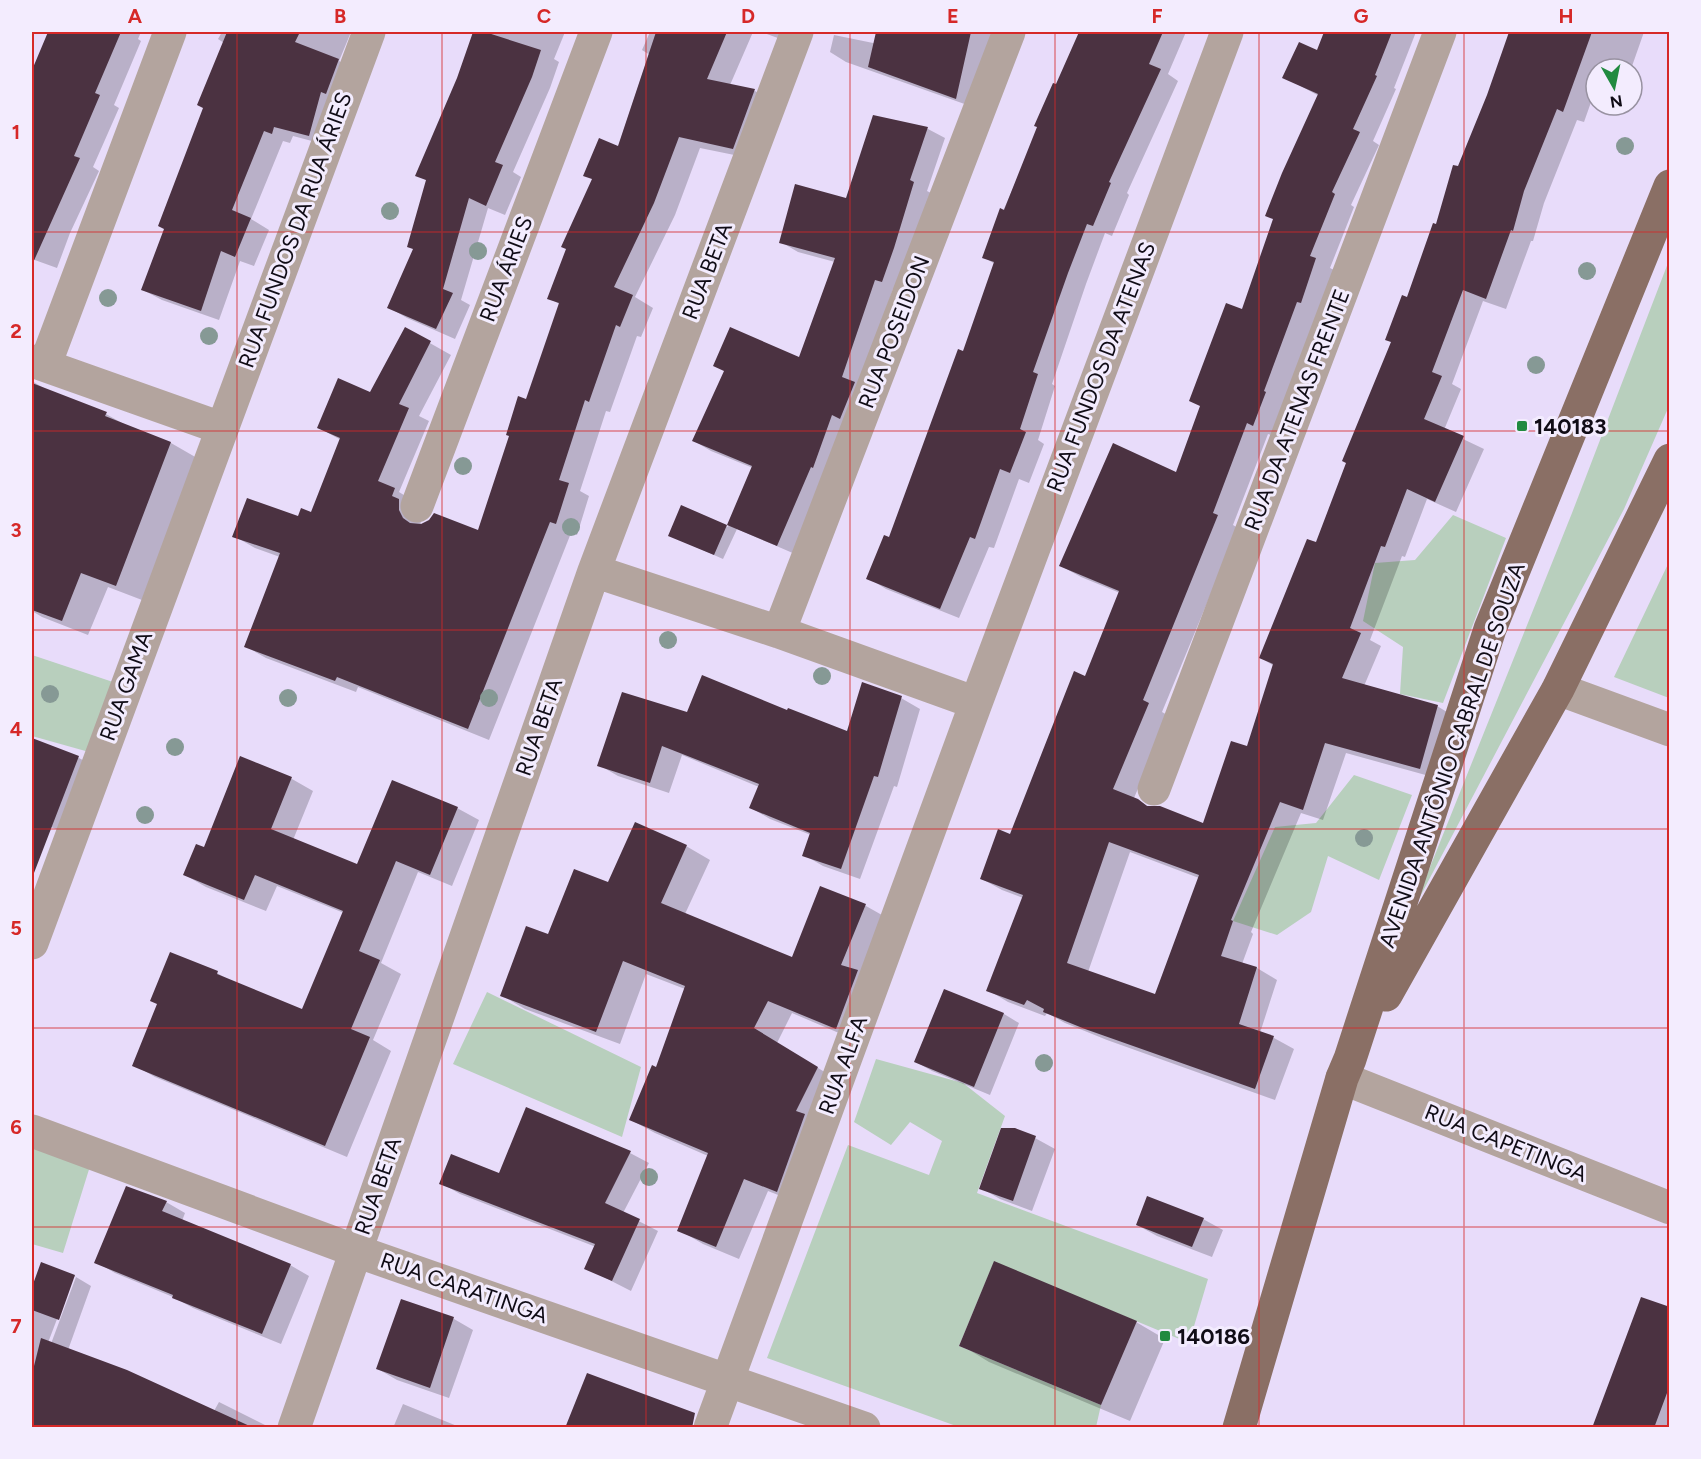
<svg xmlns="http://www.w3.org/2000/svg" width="1701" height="1459" font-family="Figtree,sans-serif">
  <rect width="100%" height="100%" fill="#e8dcfa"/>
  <path fill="#b8cfbd" d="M1668,263L1669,406L1624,509L1412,912L1572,513Z
    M1453,515L1506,538L1443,703L1400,694L1403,647L1363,621L1375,563L1415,560Z
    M1669,562V698L1614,677Z
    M32,655L113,682L89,752L32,736Z
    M1354,775L1412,795L1379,880L1328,856L1311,912L1277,935L1233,921L1275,827L1316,823Z
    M487,992L641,1067L622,1137L453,1064Z
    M876,1059L963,1083L1005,1116L977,1193L1208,1279L1189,1343L994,1262L959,1346L1101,1405L1096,1427H959L767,1358L848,1145L929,1175L942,1141L910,1122L891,1145L854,1122Z
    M32,1145L91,1163L63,1253L32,1244Z"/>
  <path fill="#0003" fill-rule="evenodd" d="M50,32H141L138,39L141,41L114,105L119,108L93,167L99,171L70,233L57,268L32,259V68L34,69Z
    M222,32H351L339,61L357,71L327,145L293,136L290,143L283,141L251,219L269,230L254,266L240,261L219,320L162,300L143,290L166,229L205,108L224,43L218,39Z
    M474,32H565L554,59L559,62L550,88L513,172L521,177L505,215L488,208L461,300L470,305L455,339L407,318L388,307L414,249L428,181L417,175L459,78Z
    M650,32H753L730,85L755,91L775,103L754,159L700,148L675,215L635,297L653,308L641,337L637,336L610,412L606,411L580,491L589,496L577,535L571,533L489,740L358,687L356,692L266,658L245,646L280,557L255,548L234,536L311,514L341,440L319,428L371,394L405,329L451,355L419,416L429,421L399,492L415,502L420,513L421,526L479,532L561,305L549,298L619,148L650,55L642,50Z
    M761,32H803L797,45Z
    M929,32H993L973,107L846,62L830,52L834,35L922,53Z
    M1081,32H1186L1168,74L1178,81L1127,193L1129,195L1112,236L1105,233L1086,284L1052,384L1055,386L1038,440L1044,444L1029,483L1019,479L994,548L989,547L959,618L886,589L868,578L890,539L964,353L995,264L983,257Z
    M1326,32H1416L1394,88L1396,89L1373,141L1379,145L1351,205L1354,207L1330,268L1336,271L1274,436L1268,434L1233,525L1238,528L1162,712L1169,716L1134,798L1151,808L1204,825L1248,748L1274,666L1261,658L1317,544L1407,299L1488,96L1511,32H1644L1631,69L1605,61L1603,69H1596V88L1584,122L1577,120L1544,203L1533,241H1531L1506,309L1483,301L1452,384L1461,389L1444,430L1484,449L1456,512L1427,499L1405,557L1402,556L1370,640L1381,646L1364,686L1437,706L1457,718L1440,779L1346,753L1323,820L1301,813L1251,932L1253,934L1242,964L1257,968L1277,980L1260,1033L1274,1038L1294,1049L1275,1100L1107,1040L1065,1023L1047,1013L1045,1016L1008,1002L988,990L1023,898L1002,890L982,879L1011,835L1086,678L1120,593L1081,577L1061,566L1177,474L1243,311L1319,96L1284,77L1318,52ZM1130,852L1199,878L1155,996L1088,972Z
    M874,117L928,129L945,138L927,191L931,193L899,291L893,289L859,386L795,554L737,529L723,559L680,540L682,507L728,527L753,468L711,451L694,441L800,359L835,262L798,252L781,242L847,200Z
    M32,381L52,393L106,414L129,427L171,443L197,458L142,600L108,587L88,635L42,617L32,611Z
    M901,698L920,709L897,787L894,786L860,879L823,866L804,855L811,835L770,819L751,808L759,787L682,755L669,793L618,776L599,765L688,714L788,712L848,733Z
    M32,740L79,758L101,770L75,836L32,820Z
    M241,758L292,779L313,791L293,840L357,866L457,808L479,820L452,886L418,872L381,963L401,974L373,1040L391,1051L347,1157L155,1077L134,1065L217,973L238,985L303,1011L344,913L277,886L266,911L206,887L185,875L204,849Z
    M686,846L710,860L685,914L793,959L821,888L866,906L889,919L860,1042L792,1013L777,1043L841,1082L801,1204L768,1191L739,1259L703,1244L679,1230L708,1156L655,1133L631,1120L657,1069L685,989L646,974L620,1044L525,1009L501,995L549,936L609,884Z
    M945,991L1004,1014L1019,1023L990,1095L932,1071L916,1062Z
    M527,1109L630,1153L649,1163L623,1213L658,1231L631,1291L586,1268L596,1247L460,1194L441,1183L499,1175Z
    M1035,1138L1055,1149L1032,1211L1000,1199L981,1188Z
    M166,1202L185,1213L182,1221L290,1265L309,1276L281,1344L193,1308L173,1297L115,1273L96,1262Z
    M1203,1219L1223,1230L1212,1257L1157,1236L1137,1225Z
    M41,1264L76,1277H73L46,1348L49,1349L76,1277L91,1286L68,1350L214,1411L219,1402L271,1428H32V1377L34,1370L32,1369V1291Z
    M402,1301L454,1319L473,1330L449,1398L397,1380L378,1369Z
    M1670,1309V1428H1593Z
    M1136,1322L1165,1339L1130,1421L989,1362L961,1345Z
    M403,1404L462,1428H393Z"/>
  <path fill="#4b3241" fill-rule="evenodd" d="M48,32H121L95,93L100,95L74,156L80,158L32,265V70Z
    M227,32H300L295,42L339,59L326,94L321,92L309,136L274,127L272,134L264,131L232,210L251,218L235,257L221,251L201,311L141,290L164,229L158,226L203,108L197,105Z
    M473,32H485L541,50L532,77L495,162L503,165L486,206L469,198L443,289L453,293L436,329L387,308L413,249L407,247L426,180L415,176L457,78Z
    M656,32H727L707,79L755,89L733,149L679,137L654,203L614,287L633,295L620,327L616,325L589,402L585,400L559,480L569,483L556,524L550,522L468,729L337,677L335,681L244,647L280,553L232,537L247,498L298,516L301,508L311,512L340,438L317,428L338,378L370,392L405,327L431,341L399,404L409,408L378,481L395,488L392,496L399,499V510L403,518L410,523L421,524L429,520L434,513L478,530L509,436L506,435L518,396L526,399L559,303L547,299L566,249L561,247L592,179L583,176L599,138L618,146Z
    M876,32H971L956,99L868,67Z
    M1079,32H1163L1149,64L1161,69L1109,182L1111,183L1093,226L1087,224L1068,273L1033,372L1038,374L1020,429L1026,432L1010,473L1000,469L975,539L970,537L940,609L866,579L884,535L889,537L958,349L963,351L994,262L982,258L1000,208L1004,210L1037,127L1034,126L1053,83L1056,84Z
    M1324,32H1392L1375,75L1377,76L1353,129L1360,132L1332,192L1335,194L1310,256L1316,258L1301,303L1297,302L1264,391L1266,392L1253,426L1247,423L1213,513L1218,515L1143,700L1149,703L1113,789L1138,799L1147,806H1160L1203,823L1231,741L1247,746L1273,664L1259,658L1307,539L1316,542L1346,463L1342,461L1391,342L1385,340L1402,295L1407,297L1433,223L1436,224L1453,165L1458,166L1487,95L1509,32H1592L1563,112L1557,109L1524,191L1513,231L1511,230L1486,299L1463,290L1432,372L1442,376L1424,419L1464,436L1435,502L1407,489L1385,547L1381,546L1350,628L1361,633L1342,678L1438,705L1420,769L1325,743L1303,810L1280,802L1231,920L1233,921L1221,956L1257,967L1239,1024L1274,1036L1255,1089L1085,1029L1043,1012L1044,1009L1027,1000L1024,1005L986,991L1023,895L980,879L998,829L1010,834L1074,671L1085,676L1119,591L1059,566L1113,443L1176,472L1200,406L1189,401L1226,303L1242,309L1273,219L1265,216L1282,173L1318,94L1282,78L1299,42L1317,50ZM1109,842L1199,875L1155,994L1067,963Z
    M873,115L928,127L910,180L914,182L894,248L882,282L875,280L842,377L855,382L840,419L832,415L813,468L811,467L777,546L727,525L752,466L692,441L724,371L713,366L730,327L799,357L835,258L779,243L795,184L846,198Z
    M32,383L107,412L105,416L171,442L116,586L81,573L62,621L32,610Z
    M681,505L727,525L714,555L668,536Z
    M702,675L787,710L788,708L847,731L862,682L902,696L878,777L874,776L841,869L802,856L810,833L749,808L759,784L662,746L650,783L597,766L622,692L687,712Z
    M32,738L79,756L34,873L32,872Z
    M240,756L292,777L271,829L357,864L392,780L458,807L430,875L396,861L359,951L380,960L351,1029L370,1037L325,1146L132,1066L157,1004L150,1001L170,952L218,971L217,974L302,1009L343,911L255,875L244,900L183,875L196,844L204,847Z
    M635,822L687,845L661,903L792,957L820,886L866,904L841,965L858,970L836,1029L768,1001L754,1028L818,1067L796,1111L805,1114L777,1192L744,1179L716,1247L677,1231L708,1153L629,1120L652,1065L656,1067L685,986L623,961L596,1032L500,996L526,926L548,934L574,869L608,882Z
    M944,989L1004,1013L974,1087L914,1062Z
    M526,1107L631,1151L605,1203L640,1219L612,1281L584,1269L595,1244L439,1184L451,1154L499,1173Z
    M1001,1128H1015L1036,1136L1013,1201L979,1189Z
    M126,1186L167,1201L162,1211L291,1264L262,1334L172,1298L173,1295L94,1263Z
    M1147,1196L1204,1218L1192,1247L1136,1225Z
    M994,1261L1137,1321L1101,1405L959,1346Z
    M41,1262L75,1275L59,1320L32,1310V1287Z
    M1641,1297L1670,1307V1385L1654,1428H1592Z
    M401,1299L454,1317L430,1388L376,1369Z
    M41,1338L127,1370L254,1428H32V1374Z
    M587,1373L695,1413L692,1428H565Z"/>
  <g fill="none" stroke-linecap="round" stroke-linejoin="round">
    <path stroke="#b3a49e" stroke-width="33" d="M32,361L221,428
      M45,365L170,32
      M417,506L596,32
      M594,571L779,632L976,703
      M779,632L1009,32
      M1558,689L1670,730
      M1154,789L1440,32
      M32,943L369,32
      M1342,1078L1670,1208
      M32,1131L356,1251L864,1428
      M294,1428L594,571L797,32
      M710,1428L976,703L1227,32"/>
    <path stroke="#8a6f65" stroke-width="33" d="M1386,995L1558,689L1670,460
      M1239,1428L1342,1078L1350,1059L1490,629L1670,186"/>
  </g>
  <g fill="#869995">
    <circle cx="1625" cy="146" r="9"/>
    <circle cx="390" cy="211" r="9"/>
    <circle cx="478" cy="251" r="9"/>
    <circle cx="1587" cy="271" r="9"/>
    <circle cx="108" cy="298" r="9"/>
    <circle cx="209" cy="336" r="9"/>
    <circle cx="1536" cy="365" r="9"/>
    <circle cx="463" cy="466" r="9"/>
    <circle cx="571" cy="527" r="9"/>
    <circle cx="668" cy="640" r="9"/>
    <circle cx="822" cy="676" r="9"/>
    <circle cx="50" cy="694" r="9"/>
    <circle cx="288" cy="698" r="9"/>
    <circle cx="489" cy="698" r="9"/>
    <circle cx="175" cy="747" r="9"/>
    <circle cx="145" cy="815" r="9"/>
    <circle cx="1364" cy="838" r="9"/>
    <circle cx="1044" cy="1063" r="9"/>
    <circle cx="649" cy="1177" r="9"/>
  </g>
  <path fill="none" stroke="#d62828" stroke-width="1.5" stroke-opacity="0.55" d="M237,32V1428M442,32V1428M646,32V1428M850,32V1428M1055,32V1428M1259,32V1428M1464,32V1428M32,232H1670M32,431H1670M32,630H1670M32,829H1670M32,1028H1670M32,1227H1670"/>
  <g fill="#218a40" stroke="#f3ecfe" stroke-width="2">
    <rect x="1516" y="420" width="12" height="12" rx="3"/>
    <rect x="1159" y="1330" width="12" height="12" rx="3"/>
  </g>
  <g text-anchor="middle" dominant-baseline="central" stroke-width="6" stroke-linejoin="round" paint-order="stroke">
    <g font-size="22" fill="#100c16" stroke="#f3ecfe">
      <text transform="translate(295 230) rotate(-70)">RUA FUNDOS DA RUA ÁRIES</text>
      <text transform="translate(506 269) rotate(-69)">RUA ÁRIES</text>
      <text transform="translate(707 271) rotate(-69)">RUA BETA</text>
      <text transform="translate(894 332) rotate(-69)">RUA POSEIDON</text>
      <text transform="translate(1101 367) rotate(-69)">RUA FUNDOS DA ATENAS</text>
      <text transform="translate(1297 410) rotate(-69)">RUA DA ATENAS FRENTE</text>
      <text transform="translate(126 686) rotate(-70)">RUA GAMA</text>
      <text transform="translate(539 727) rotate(-71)">RUA BETA</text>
      <text transform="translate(1452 755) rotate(-71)">AVENIDA ANTÔNIO CABRAL DE SOUZA</text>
      <text transform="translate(843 1065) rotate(-70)">RUA ALFA</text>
      <text transform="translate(1506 1143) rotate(22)">RUA CAPETINGA</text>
      <text transform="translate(378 1186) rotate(-71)">RUA BETA</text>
      <text transform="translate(464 1288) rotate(19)">RUA CARATINGA</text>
    </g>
    <g font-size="22" font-weight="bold" fill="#100c16" stroke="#f3ecfe" text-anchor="start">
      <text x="1534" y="426">140183</text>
      <text x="1177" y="1336">140186</text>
    </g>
  </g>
  <rect width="1701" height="1459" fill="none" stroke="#f3ecfe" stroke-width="66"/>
  <g transform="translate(1614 87) rotate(171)"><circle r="28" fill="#f3ecfe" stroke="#9892a1" stroke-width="1.5"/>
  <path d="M0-4.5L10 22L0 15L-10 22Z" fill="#218a40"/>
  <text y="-9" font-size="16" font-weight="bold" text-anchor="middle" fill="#100c16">N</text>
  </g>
  <rect x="33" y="33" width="1635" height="1393" fill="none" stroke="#d62828" stroke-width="2"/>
  <g font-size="20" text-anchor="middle" font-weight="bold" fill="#d62828">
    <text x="135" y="23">A</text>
    <text x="340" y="23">B</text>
    <text x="544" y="23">C</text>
    <text x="748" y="23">D</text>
    <text x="953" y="23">E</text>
    <text x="1157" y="23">F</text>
    <text x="1361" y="23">G</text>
    <text x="1566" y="23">H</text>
    <text x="16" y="139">1</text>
    <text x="16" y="338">2</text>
    <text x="16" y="537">3</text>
    <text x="16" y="736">4</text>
    <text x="16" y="935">5</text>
    <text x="16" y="1134">6</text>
    <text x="16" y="1333">7</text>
  </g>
</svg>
